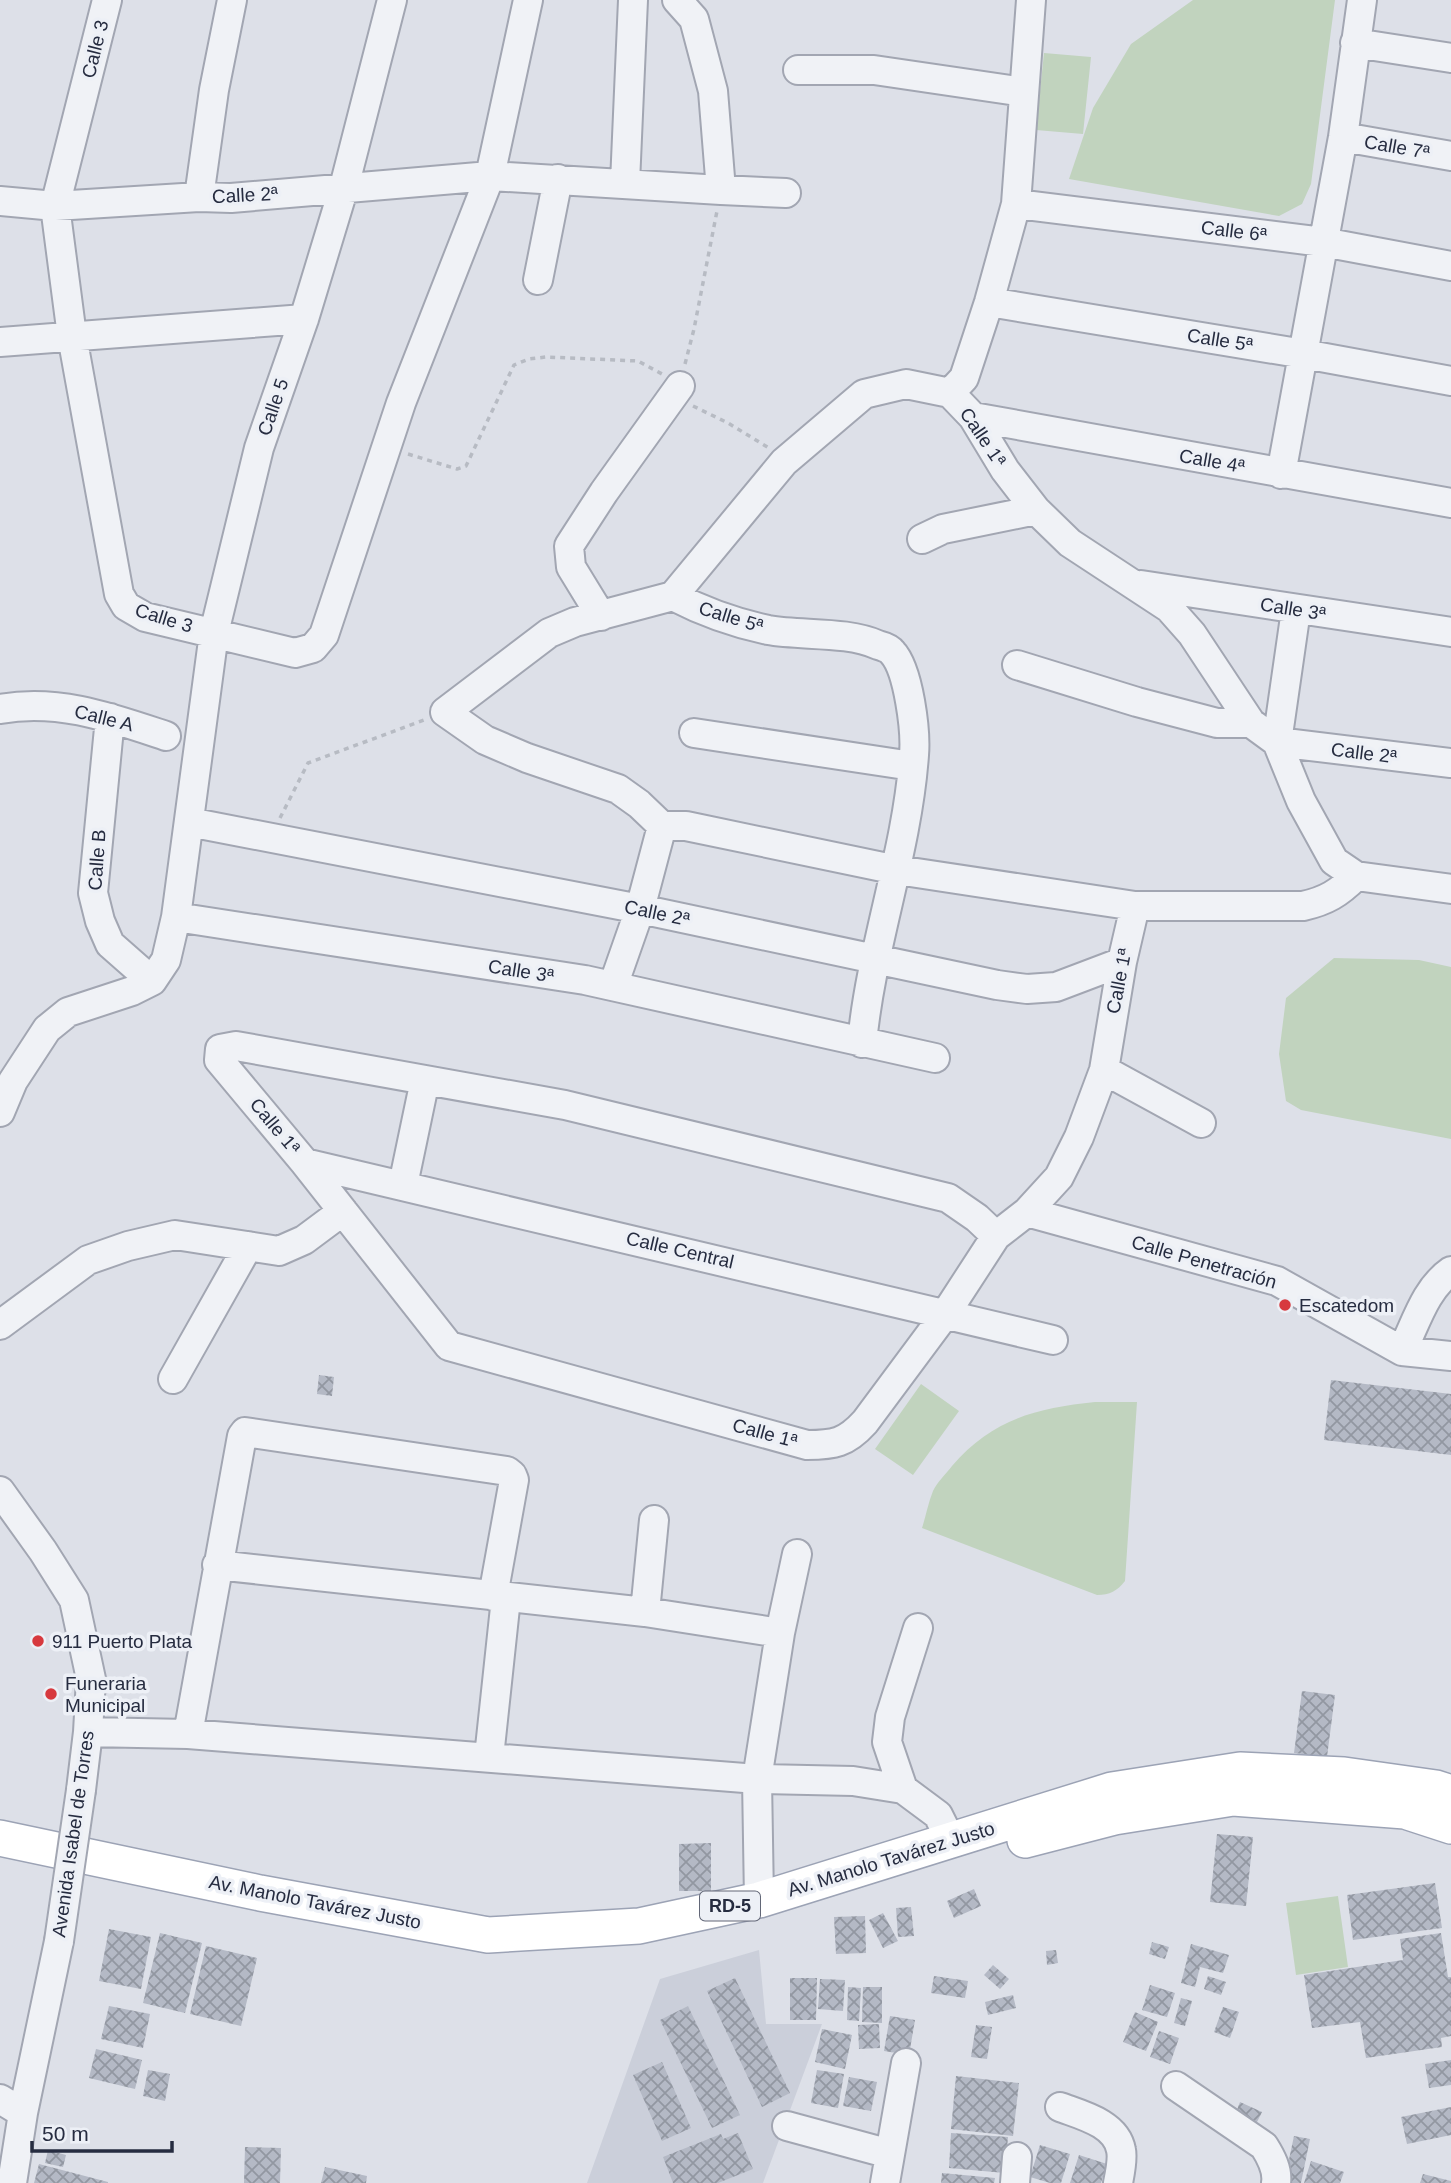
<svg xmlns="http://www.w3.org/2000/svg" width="1451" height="2183" font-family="Helvetica,sans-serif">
  <defs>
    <pattern id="building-cross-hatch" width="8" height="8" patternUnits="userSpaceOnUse" patternTransform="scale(1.75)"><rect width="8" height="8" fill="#b4b9c5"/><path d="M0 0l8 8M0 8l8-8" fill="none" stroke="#9297a1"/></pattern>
  </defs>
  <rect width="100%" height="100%" fill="#dde0e8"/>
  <path fill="#cbcfda" d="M759,1950L766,2024H822L763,2183H587L660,1979Z"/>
  <path fill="#c1d3be" d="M1193,0H1335L1311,184L1302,204L1279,216L1069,179L1093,108L1131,44Z
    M1044,53L1091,57L1083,134L1036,130Z
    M1334,958L1419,960L1451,967V1139L1301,1110L1286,1101L1279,1054L1286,998Z
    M921,1384L959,1411L913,1475L875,1449Z
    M1095,1402H1137L1125,1581C1117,1591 1110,1595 1097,1595L922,1528C926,1516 928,1503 933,1491C937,1482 946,1474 952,1466C992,1419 1037,1408 1095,1402Z
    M1338,1896L1348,1967L1296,1975L1286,1903Z"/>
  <path fill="url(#building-cross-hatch)" d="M319,1375L334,1377L332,1396L317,1394Z
    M1331,1380L1451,1394V1455L1324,1440Z
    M1302,1691L1335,1695L1327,1757L1294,1753Z
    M1217,1834L1253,1837L1246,1906L1210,1902Z
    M711,1843V1891H679V1844Z
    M1435,1883L1442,1928L1353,1940L1347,1895Z
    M974,1889L981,1906L954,1918L947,1901Z
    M911,1907L914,1936L898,1937L896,1908Z
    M883,1913L898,1941L883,1948L869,1920Z
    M865,1916L866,1953L836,1954L834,1917Z
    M109,1929L151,1937L141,1989L99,1981Z
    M160,1933L202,1943L185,2013L143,2003Z
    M1441,1933L1448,1977H1451V2036L1441,2038L1442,2047L1366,2058L1360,2022L1312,2028L1304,1975L1403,1960L1400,1939Z
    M1152,1942L1169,1947L1165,1959L1149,1954Z
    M1191,1944L1229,1955L1223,1973L1200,1967L1195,1987L1181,1983Z
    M206,1946L257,1958L241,2026L190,2014Z
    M1056,1950L1058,1963L1047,1965L1046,1951Z
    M993,1965L1009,1979L1000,1989L984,1975Z
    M934,1976L968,1981L965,1998L931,1993Z
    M1208,1976L1226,1982L1221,1995L1204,1989Z
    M735,1978L790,2093L762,2107L707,1991Z
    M790,1978H817L816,2020H790Z
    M820,1979L845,1980L843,2011L818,2009Z
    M1150,1985L1175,1993L1167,2017L1142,2010Z
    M848,1987L861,1988L859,2021L847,2020Z
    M863,1987H882V2023L862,2022Z
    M1013,1995L1016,2008L988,2015L985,2002Z
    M1181,1998L1192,2001L1185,2026L1174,2023Z
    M109,2006L150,2014L143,2048L101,2039Z
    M688,2006L740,2115L712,2128L660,2020Z
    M1223,2007L1239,2012L1230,2038L1214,2032Z
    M1135,2012L1158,2022L1146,2051L1123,2042Z
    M890,2016L915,2020L909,2055L884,2051Z
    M879,2024L880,2048L859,2049L858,2025Z
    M976,2025L992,2027L987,2059L971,2057Z
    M822,2029L852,2035L845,2069L815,2062Z
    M1159,2031L1179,2038L1170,2064L1150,2057Z
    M96,2049L142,2060L135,2089L89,2078Z
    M1451,2060V2085L1429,2088L1425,2064Z
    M662,2062L691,2128L662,2141L633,2075Z
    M148,2070L170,2074L165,2101L143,2096Z
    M817,2070L844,2074L838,2108L811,2103Z
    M956,2076L1019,2083L1013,2136L951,2129Z
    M849,2077L877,2082L871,2111L843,2106Z
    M1240,2102L1262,2112L1256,2124L1235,2115Z
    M1451,2107V2135L1407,2144L1401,2117Z
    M738,2133L753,2169L718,2183H673L663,2157L721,2134L723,2139Z
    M951,2133L1008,2137L1005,2173L949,2168Z
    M1294,2136L1310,2139L1301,2183H1284Z
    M1040,2145L1070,2154L1061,2183H1050L1030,2177Z
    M245,2147L281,2148L280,2183H244Z
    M48,2150L66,2155L63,2167L45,2163Z
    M1079,2155L1107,2164L1101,2183H1070Z
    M1311,2161L1344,2172L1340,2183H1304Z
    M39,2164L108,2182V2183H34Z
    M325,2167L367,2176L366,2183H321Z
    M942,2173L995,2178L994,2183H941Z
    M1423,2174L1451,2181V2183H1420Z"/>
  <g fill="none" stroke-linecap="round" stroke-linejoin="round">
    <defs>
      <path id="minor" d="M107,0L55,206L72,336L119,594L126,606L145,617L295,653L313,648L324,635L401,403L490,176L528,0
        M1355,43L1451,58
        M798,70H874L1024,92
        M1343,137L1451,156
        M625,183L633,0
        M721,190L786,193
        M199,197L214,90L232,0
        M0,201L55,206L199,197L231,198L490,176L721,190L713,91L694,19L677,0
        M1016,204L1323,242L1451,266
        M538,280L558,179
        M989,302L1304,354L1451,381
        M0,342L304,319
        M950,393L973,417L1005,470L1036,510L1070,543L1169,608L1192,634L1251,723L1277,742L1301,801L1334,861L1356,876L1451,889
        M950,393L964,378L989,302L1016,204L1031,0
        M973,417L1451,503
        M1281,474L1343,137L1362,0
        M922,539L943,529L1036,510
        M1141,585L1451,632
        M673,596C702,611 735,623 768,630C802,636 847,631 878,645C882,646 890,649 892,652C909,670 916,732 914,755C907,853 871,946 862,1043
        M1296,610L1277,742L1451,763
        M601,616L571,567L569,546L604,492L680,386
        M1017,665L1137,702L1217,723H1251
        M0,709C58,698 112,718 166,736
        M110,718L93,893L100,921L110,944L152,981
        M694,733L912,766
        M189,822L640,909L997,985L1027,989L1056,987L1122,962
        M662,826L639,804L618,789L527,758L485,740L445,712L549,633L575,622L673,596L784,462L864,394L906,384L950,393
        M662,826H686L897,870L1135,906H1303C1326,901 1339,893 1356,876
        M176,917L585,980L935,1058
        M613,986L640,909L662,826
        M1104,1070L1201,1123
        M0,1112L13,1081L47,1029L68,1012L132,991L152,981L166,960L176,917L214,633L259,448L304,319L344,187L392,0
        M305,1163L1053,1340
        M403,1185L425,1080
        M1027,1212L1277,1281L1402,1351L1451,1356
        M996,1236L977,1218L948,1198L565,1105L236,1046L220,1049L219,1060L305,1163L449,1346L807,1445C834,1445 846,1443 865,1422L946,1313L996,1236L1027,1212L1059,1177L1079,1137L1104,1070L1122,962L1135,906
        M0,1325L88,1260L128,1246L175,1235L279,1251L304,1240L343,1211
        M1402,1351C1416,1323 1425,1289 1451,1271
        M173,1379L248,1246
        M0,1491L43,1551L74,1600L91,1679L88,1732L81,1790
        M217,1565L645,1612L780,1633
        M645,1612L654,1520
        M88,1732L188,1734L757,1779L853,1781L903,1789L938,1815L950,1839
        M188,1734L242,1436L245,1432L507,1471L512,1475L514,1480L493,1596
        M489,1757L506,1598
        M903,1789L887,1742L890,1717L918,1628
        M759,1900L757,1779L780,1633L797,1554
        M1176,2086L1264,2146C1271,2157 1278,2170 1276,2183
        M0,2099L23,2113
        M1060,2107C1081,2115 1116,2123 1121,2150C1123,2159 1120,2173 1118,2183
        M787,2126L890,2154
        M12,2183L23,2113L59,1941
        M885,2183L906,2063
        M1015,2183L1017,2157"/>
      <path id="major" d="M0,1838L260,1893L488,1935L639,1926L759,1900L1112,1790L1240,1770L1344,1775L1436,1788L1451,1793
        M1025,1840L1114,1817L1233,1798L1405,1811L1451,1826"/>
    </defs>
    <use href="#minor" stroke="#a2a6b2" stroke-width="32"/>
    <use href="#major" stroke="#9ca3b5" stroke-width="38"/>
    <path stroke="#b7bbc3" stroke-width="3.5" stroke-dasharray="5 5" stroke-linecap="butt" d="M685,364L694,329L717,211
      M693,406L728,423L769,448
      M408,454L457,469L466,466L514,365L529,359L546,357L638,361L662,374
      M280,818L308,763L424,720"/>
    <use href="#minor" stroke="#f0f2f6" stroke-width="28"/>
    <use href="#major" stroke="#fff" stroke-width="35"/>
    <defs>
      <path id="minor-bridge" d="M59,1941L81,1790"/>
    </defs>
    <use href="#minor-bridge" stroke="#a2a6b2" stroke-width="32" stroke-linecap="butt"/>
    <use href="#minor-bridge" stroke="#f0f2f6" stroke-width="28"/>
  </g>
  <g fill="#d7393e" stroke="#edf0f6" stroke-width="2.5">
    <circle cx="1285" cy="1305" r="7"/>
    <circle cx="38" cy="1641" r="7"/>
    <circle cx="51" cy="1694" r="7"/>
  </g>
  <g text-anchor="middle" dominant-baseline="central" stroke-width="7" stroke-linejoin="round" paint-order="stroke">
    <rect fill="#edf0f6" stroke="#626777" stroke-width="2" x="700" y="1891.5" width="60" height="29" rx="5"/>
    <g font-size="18" font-weight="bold" fill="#262c40">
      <text x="730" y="1906">RD-5</text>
    </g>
    <g font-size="19" fill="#262c40" stroke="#edf0f6">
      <text transform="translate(95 49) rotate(-76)">Calle 3</text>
      <text transform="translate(1397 147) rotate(10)">Calle 7ª</text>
      <text transform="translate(245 195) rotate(-3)">Calle 2ª</text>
      <text transform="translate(1234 231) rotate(7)">Calle 6ª</text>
      <text transform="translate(1220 340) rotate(9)">Calle 5ª</text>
      <text transform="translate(273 407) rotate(-71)">Calle 5</text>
      <text transform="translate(983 437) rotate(56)">Calle 1ª</text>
      <text transform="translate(1212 461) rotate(10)">Calle 4ª</text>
      <text transform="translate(1293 609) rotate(9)">Calle 3ª</text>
      <text transform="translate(731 617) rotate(17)">Calle 5ª</text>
      <text transform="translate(164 618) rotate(17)">Calle 3</text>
      <text transform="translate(104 718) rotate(14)">Calle A</text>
      <text transform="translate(1364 753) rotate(7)">Calle 2ª</text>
      <text transform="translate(97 860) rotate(-86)">Calle B</text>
      <text transform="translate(657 913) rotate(12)">Calle 2ª</text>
      <text transform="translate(521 971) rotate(9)">Calle 3ª</text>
      <text transform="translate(1119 981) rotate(-79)">Calle 1ª</text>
      <text transform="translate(275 1126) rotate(50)">Calle 1ª</text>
      <text transform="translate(680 1250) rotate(13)">Calle Central</text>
      <text transform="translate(1204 1262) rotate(16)">Calle Penetración</text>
      <text transform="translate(765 1433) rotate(15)">Calle 1ª</text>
      <text transform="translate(73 1834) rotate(-82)">Avenida Isabel de Torres</text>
      <text transform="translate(891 1859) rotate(-17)">Av. Manolo Tavárez Justo</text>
      <text transform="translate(315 1902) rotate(11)">Av. Manolo Tavárez Justo</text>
    </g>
    <g font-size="19" fill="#262c40" stroke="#edf0f6" text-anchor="start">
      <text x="1299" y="1305">Escatedom</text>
      <text x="52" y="1641">911 Puerto Plata</text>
      <text x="65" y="1683">Funeraria<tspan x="65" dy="22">Municipal</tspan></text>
    </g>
  </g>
  <path d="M32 2141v10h140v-10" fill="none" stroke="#262c40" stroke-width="3.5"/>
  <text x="42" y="2141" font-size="21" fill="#262c40" stroke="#edf0f6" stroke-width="5" paint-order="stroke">50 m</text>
</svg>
